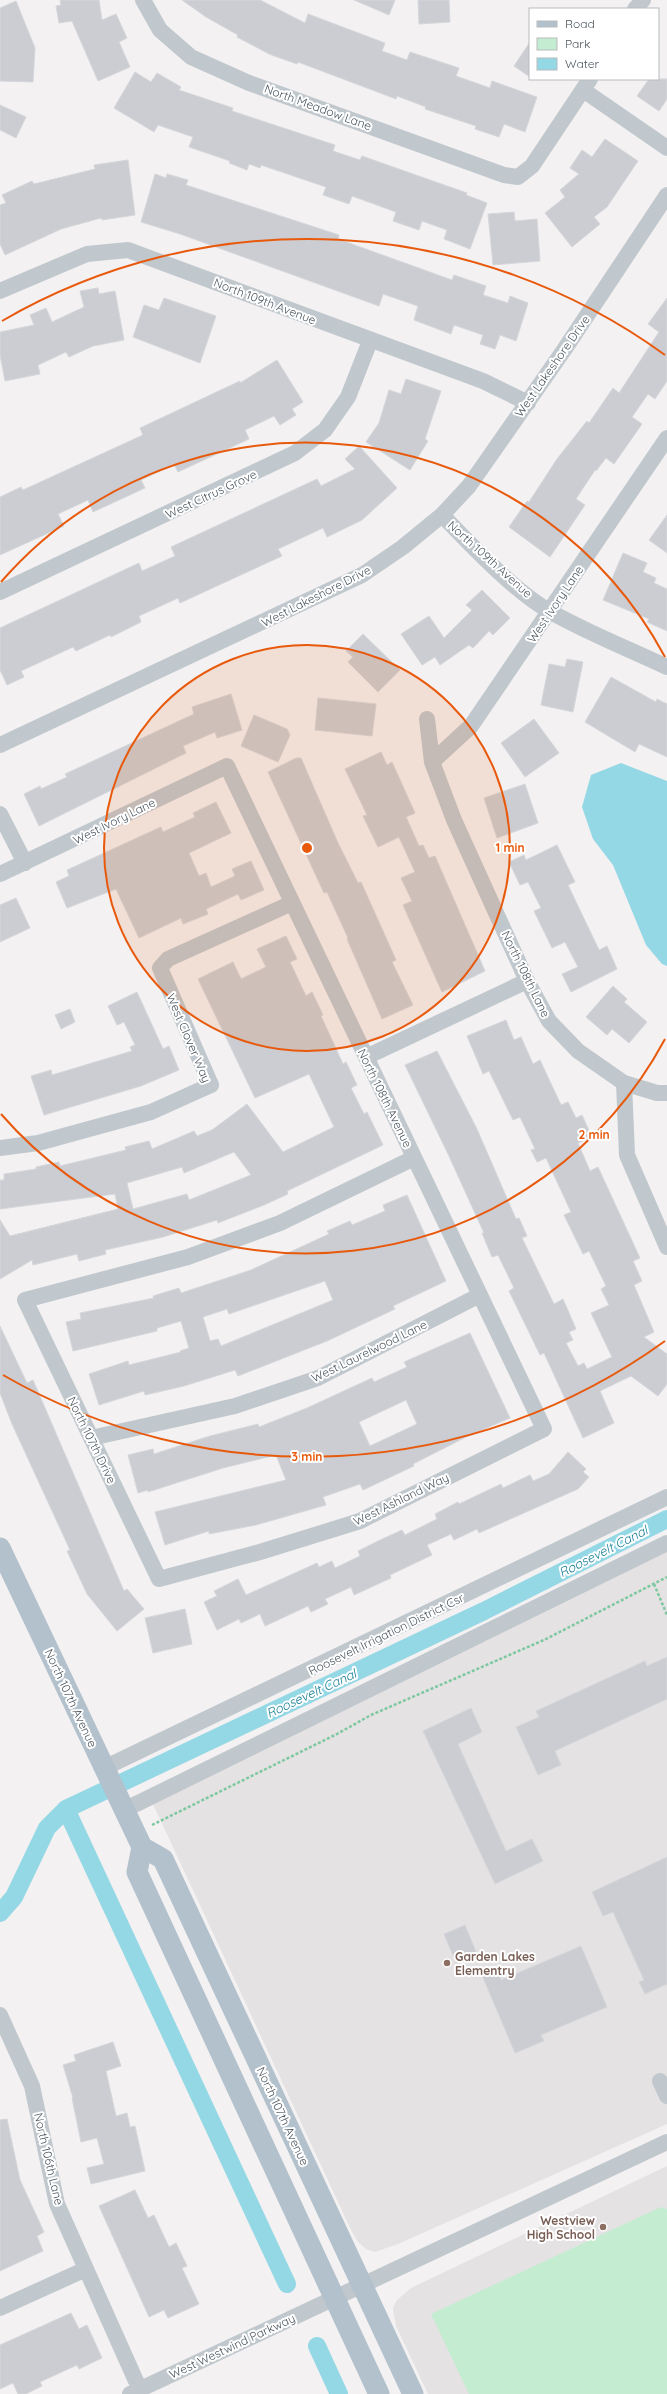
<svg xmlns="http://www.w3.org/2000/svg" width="667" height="2394" font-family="Quicksand,sans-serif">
  <rect width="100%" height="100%" fill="#f3f1f1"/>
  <path fill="#e4e2e2" d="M667,1549V2124L398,2244L375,2252L366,2249L358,2242L352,2232L152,1802Z
    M667,2166V2394H428L396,2326L393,2308L397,2300L411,2288Z"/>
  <path fill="#c3ecd1" d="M661,2207L667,2209V2394H469L431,2314Z"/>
  <path fill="#94d8e6" d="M621,763L667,781V966L662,964L646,945L613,865L593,839L582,807L591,775Z"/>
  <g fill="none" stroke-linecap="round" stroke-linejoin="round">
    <path stroke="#94d8e6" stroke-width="18" d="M66,1809L287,2284
      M0,1913L14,1897L47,1828L66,1809L484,1611L667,1519
      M317,2346L339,2394"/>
  </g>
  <path fill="#cbcdd2" stroke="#d5d7db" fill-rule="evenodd" d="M60,0H99L102,20L116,14L127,38L119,42L130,67L98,81L72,21L59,23L56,6L61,5Z
    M182,0H260L305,23L308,14L385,43L382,51L407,60L410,52L459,68L456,76L490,88L492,81L537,97L525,132L504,124L499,137L475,129L476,126L425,109L426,107L397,96L396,99L298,62L297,64L269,54L237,37L238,35L206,17Z
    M354,0H395L389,15Z
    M418,0H449L450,22L419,24Z
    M16,1L35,48L33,82L0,81V8Z
    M530,42V77L514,66Z
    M135,72L151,82L157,73L181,87L179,90L233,108L232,111L335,145L333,151L360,160L362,156L467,193L466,195L487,203L470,249L444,239L447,230L422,221L419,230L393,221L396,212L352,196L349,204L323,195L326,187L261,165L260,168L249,164L247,170L229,163L230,161L189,147L193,137L158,125L154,132L114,108Z
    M649,79H667V99L659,111L637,96Z
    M0,105L26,117L16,138L0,130Z
    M605,139L638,161L607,207L594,217L600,224L572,247L545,213L565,197L560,190L579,174L570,168L582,150L592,157Z
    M128,160L135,215L102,220L101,218L61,229L5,255L0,244V205L6,203L2,195L32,181L34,184L95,169L94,165Z
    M155,174L166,178L167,174L188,180L186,185L339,235L338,239L452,280L454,275L486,286L483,295L508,303L510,296L528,303L516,341L500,335L495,349L480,344L483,335L454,325L451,334L414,320L418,306L383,294L379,306L180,234L141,222Z
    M514,212L515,221L537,219L540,261L493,265L488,214Z
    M98,288L99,294L115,291L124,340L93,346L69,357L66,352L38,365L40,374L5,381L0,355V332L34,325L30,315L46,308L52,322L84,307L80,291Z
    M164,298L216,316L200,363L133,337L144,305L159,310Z
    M667,298V381L655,399L648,394L632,417L642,424L614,464L606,458L596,471L595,470L576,499L585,505L550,557L509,527L527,501L529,502L557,459L587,421L589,423L613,388L619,393L659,332L648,324Z
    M277,360L303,402L292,409L296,415L280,425L274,416L245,430L249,439L178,472L174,464L141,480L145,488L93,512L88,500L58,514L64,526L0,555V497L21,487L23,490L143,435L140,428L240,381V383Z
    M406,379L441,391L425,439L428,441L410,470L366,442L379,423L389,390L401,394Z
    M359,446L397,488L362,520L327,537L323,528L278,549L282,556L180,603L178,598L139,616L141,622L111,637L110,635L76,651L73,647L21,671L24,677L7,685L0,670V628L139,563L142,571L175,556L171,547L317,479L321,486L355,469L345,459Z
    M667,515V553L649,540Z
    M623,553L647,563L643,572L656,578L654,583L667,589V631L647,622L649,619L603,600Z
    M482,590L510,618L493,635L489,631L473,648L469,645L440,665L435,657L422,665L401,634L429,616L444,638L472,610L466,605Z
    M363,634L400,670L378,692L348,662L353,657L346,651Z
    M567,659L583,662L573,712L541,705L549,664L565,667Z
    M611,677L656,702L657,699L667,704V757L639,744L635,752L585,722Z
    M231,694L242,730L217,738L215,732L183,746L186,753L39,826L24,794L40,786L41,789L67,777L65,774L194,714L192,707Z
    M318,698L376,704L372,736L315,730Z
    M254,715L287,729L290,735L278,762L241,746Z
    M534,719L559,753L525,777L501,743Z
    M381,752L387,765L392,762L415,813L406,817L419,846L423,845L429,858L435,856L485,971L442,992L403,905L412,901L401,878L415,872L399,837L378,847L363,816L367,815L345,769Z
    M296,758H301L338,843L358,883L361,882L396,960L392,962L413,1005L382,1019L347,939L348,938L327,892L324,893L268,772Z
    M525,784L538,823L497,838L484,798Z
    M216,802L231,833L189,853L199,876L206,873L211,887L235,876L232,869L251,861L264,890L241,900L238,894L206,909L208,914L183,924L181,918L139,938L116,889L67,908L56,882L69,876L67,870L161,827L163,832L195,817L193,813Z
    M557,845L575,882L568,885L599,950L607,946L617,969L571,992L562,974L578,967L565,942L552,948L534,911L541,908L528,882L520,885L509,862L524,855L526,860Z
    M16,898L30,928L0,942V905Z
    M286,936L297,959L290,962L306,996L312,992L323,1015L321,1016L343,1064L346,1062L357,1085L351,1088L364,1114L367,1112L383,1145L287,1191L288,1194L264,1205L218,1223L217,1220L163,1237L105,1250L106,1254L79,1261L77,1254L33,1265L32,1260L0,1279V1220L10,1236L118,1209L115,1194L0,1209V1180H4V1174L36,1169V1167L59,1162L60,1166L126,1150L125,1147L149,1141L152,1149L194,1131L197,1136L212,1130L247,1104L283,1152L334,1127L309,1074L255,1098L198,979L233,962L241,979L266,967L257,949ZM234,1152L251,1175L189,1200L187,1194L133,1209L127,1183L182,1167L184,1173Z
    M613,986L627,999L624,1002L647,1022L629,1043L612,1029L607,1035L586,1017Z
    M137,992L163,1049L169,1046L179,1070L141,1086L44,1115L31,1076L51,1070L52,1075L132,1051L130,1047L135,1045L124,1022L117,1025L108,1006Z
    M70,1009L75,1022L61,1029L55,1015Z
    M506,1020L514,1040L521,1037L533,1064L540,1060L561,1105L568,1102L576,1118L582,1115L592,1137L578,1143L590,1171L598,1167L640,1258L633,1261L642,1281L634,1285L654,1332L644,1337L667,1354V1384L658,1396L631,1376L600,1391L614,1423L583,1438L544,1353L540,1355L509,1291L514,1288L498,1255L492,1257L482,1233H484L448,1154L405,1065L437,1051L477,1129L516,1219L519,1218L527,1236L522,1238L554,1304L563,1299L576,1329L569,1332L573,1340L566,1343L578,1366L584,1363L587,1369L612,1357L591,1313L609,1305L601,1289L606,1286L589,1251L583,1254L564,1215L571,1212L546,1158L537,1162L531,1150L535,1149L520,1117L513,1120L489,1071L483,1074L467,1036Z
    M407,1195L446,1281L393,1306L395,1309L327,1341L238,1376L235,1370L184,1386L145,1395L144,1391L99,1405L89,1374L128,1361L129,1365L181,1352L180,1351L189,1348L181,1321L157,1328V1331L73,1351L66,1322L81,1319L80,1313L154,1298L153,1296L179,1288L181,1293L251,1270L329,1234L327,1231L350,1221L352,1225L385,1211L383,1205ZM325,1281L333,1300L221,1346L218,1339L210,1341L203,1317L227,1309L229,1314Z
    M0,1326L27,1383L33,1380L124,1591L127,1589L144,1609L117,1631L87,1594L67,1551L70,1550L12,1424L0,1393Z
    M470,1333L510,1418L468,1436L413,1464L414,1466L363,1490L360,1484L323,1497L326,1505L256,1525L209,1534V1531L165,1545L155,1512L286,1480L276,1455L223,1468L148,1492V1490L138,1493L128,1455L153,1449L154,1454L210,1436L258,1424L259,1427L307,1408L372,1378L374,1382L407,1367L404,1362ZM406,1400L417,1424L370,1446L359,1422Z
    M568,1452L586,1469L583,1472L589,1477L578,1489L479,1533L477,1529L454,1540L451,1534L427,1545L432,1555L390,1575L391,1578L354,1595L351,1587L325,1599L328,1604L311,1612L308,1606L265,1626L260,1614L241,1623L239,1619L217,1630L204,1602L217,1596L214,1591L238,1579L246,1595L317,1563L319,1567L332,1561L335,1568L360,1556L358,1551L380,1540L402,1530L405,1535L437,1519L435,1514L458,1502L459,1504L501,1484L503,1488L530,1475L533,1481L549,1474Z
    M185,1609L192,1644L153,1653L145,1618Z
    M667,1657V1699L555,1751L561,1765L538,1775L516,1727L539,1717L536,1711L645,1661L647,1666Z
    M471,1708L482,1732L458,1744L506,1851L532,1839L543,1861L495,1884L423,1731Z
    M667,1857V1984L645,1994L639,1982L644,1980L613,1912L603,1916L592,1892Z
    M465,1925L477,1954L456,1963L444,1934Z
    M581,1946L607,2007L541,2035L544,2041L515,2053L481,1973L496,1967L501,1980Z
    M113,2042L121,2066L106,2071L116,2116L127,2113L130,2127L135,2126L145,2171L91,2184L87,2168L104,2164L97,2138L81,2142L72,2098H73L63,2065L76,2061L74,2055Z
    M7,2119L20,2180L44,2232L37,2236L43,2251L0,2271V2120Z
    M135,2190L148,2218L154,2215L169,2247L176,2243L187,2266L182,2268L199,2304L168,2318L164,2310L149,2317L99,2206Z
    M71,2313L79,2329L87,2325L102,2358L79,2369L77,2365L40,2382L42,2386L26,2394H18L13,2383L0,2389V2345Z"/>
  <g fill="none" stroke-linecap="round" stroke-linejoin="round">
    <path stroke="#7dc8a0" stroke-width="2.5" stroke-dasharray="3 2" stroke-linecap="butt" d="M654,1584L667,1615
      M152,1825L337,1734L371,1715L544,1640L667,1577"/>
    <path stroke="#c0c8ce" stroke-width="16" d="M143,0L160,30L191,57L249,83L504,175L518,177L532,166L590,79
      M635,9L643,0
      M583,90L667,148
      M0,291L87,254L128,250L483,381L528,403
      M442,515C471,545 515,592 551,612C588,633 629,649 667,667
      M0,592L295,453L325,430L348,397L370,341
      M427,719L432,762L454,820L527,981L549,1021L578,1051L624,1083L627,1155L667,1247
      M0,745L362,575L403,547L442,515L469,486L564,350L667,195
      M432,762L471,726L667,438
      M0,814L25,863
      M0,874L227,766L544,1429L360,1521L260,1552L159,1579L25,1300L188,1257L280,1223L414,1158
      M366,1057L527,981
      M624,1083L657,1093H667
      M0,1148L38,1143L151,1112L211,1085L160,968L168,959L292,903
      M91,1438L235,1406L318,1378L480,1295
      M104,1768L667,1497
      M124,1810L667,1543
      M0,2015L32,2086L57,2204L140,2390
      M660,2081L667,2096
      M0,2308L86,2269
      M130,2394L667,2142"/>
    <path stroke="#b3c1cd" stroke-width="21" d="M0,1548L142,1847L163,1859L413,2394
      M142,1847L137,1872L379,2394"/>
  </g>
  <circle cx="307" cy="848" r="203" fill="#e8590c" fill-opacity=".12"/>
  <g fill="none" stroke="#e8590c" stroke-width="2">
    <circle cx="307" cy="848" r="203"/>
    <path d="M665 1039A406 406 0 0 1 1 1114M1 582A406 406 0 0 1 665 657"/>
    <path d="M665 1341A609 609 0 0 1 3 1375M2 321A609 609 0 0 1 665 355"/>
  </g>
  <g fill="#8d6e63" stroke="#fff" stroke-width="1.5">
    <circle cx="447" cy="1963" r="4"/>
    <circle cx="603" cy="2227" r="4"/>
  </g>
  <g text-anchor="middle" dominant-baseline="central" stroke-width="4" stroke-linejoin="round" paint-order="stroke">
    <g font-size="12" fill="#4a545d" stroke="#fff">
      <text transform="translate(318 107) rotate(20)">North Meadow Lane</text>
      <text transform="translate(265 301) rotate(21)">North 109th Avenue</text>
      <text transform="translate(552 366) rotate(-55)">West Lakeshore Drive</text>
      <text transform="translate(211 494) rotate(-25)">West Citrus Grove</text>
      <text transform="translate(490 559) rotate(42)">North 109th Avenue</text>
      <text transform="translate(316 596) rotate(-27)">West Lakeshore Drive</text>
      <text transform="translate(555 604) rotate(-56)">West Ivory Lane</text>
      <text transform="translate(114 821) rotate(-26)">West Ivory Lane</text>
      <text transform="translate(526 974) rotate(64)">North 108th Lane</text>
      <text transform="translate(189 1038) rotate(67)">West Clover Way</text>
      <text transform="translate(385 1098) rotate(64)">North 108th Avenue</text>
      <text transform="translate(369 1351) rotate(-26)">West Laurelwood Lane</text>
      <text transform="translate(92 1440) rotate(64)">North 107th Drive</text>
      <text transform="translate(401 1499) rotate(-26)">West Ashland Way</text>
      <text transform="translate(386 1634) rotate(-26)">Roosevelt Irrigation District Csr</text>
      <text transform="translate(71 1698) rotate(65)">North 107th Avenue</text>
      <text transform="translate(283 2116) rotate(65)">North 107th Avenue</text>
      <text transform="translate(49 2159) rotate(77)">North 106th Lane</text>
      <text transform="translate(232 2346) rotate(-25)">West Westwind Parkway</text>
    </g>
    <g font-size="12" font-weight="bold" fill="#785e54" stroke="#fff" text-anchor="start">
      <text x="455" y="1956">Garden Lakes<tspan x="455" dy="14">Elementry</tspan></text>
      <text x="595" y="2220" text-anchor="end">Westview<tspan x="595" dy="14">High School</tspan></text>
    </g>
    <g font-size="13" font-style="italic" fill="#177e94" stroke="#fff">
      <text transform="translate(603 1551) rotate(-27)">Roosevelt Canal</text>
      <text transform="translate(311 1693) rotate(-25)">Roosevelt Canal</text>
    </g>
  </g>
  <circle cx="307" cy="848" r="6" fill="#e8590c" stroke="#fff" stroke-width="2"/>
  <g font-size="12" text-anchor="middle" font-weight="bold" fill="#e8590c" stroke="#fff" stroke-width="4" stroke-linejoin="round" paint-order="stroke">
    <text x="510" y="852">1 min</text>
    <text x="594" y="1139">2 min</text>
    <text x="307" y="1461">3 min</text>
  </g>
  <rect x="529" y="8" width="130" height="72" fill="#ffffff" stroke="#b7bbbe"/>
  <rect x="537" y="21" width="20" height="6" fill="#b3c1cd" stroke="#b7bbbe"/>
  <text x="565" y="28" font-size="12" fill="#4a545d">Road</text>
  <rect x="537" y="38" width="20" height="12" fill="#c3ecd1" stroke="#b7bbbe"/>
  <text x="565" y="48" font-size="12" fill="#4a545d">Park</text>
  <rect x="537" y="58" width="20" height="12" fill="#94d8e6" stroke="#b7bbbe"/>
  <text x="565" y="68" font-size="12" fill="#4a545d">Water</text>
</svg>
